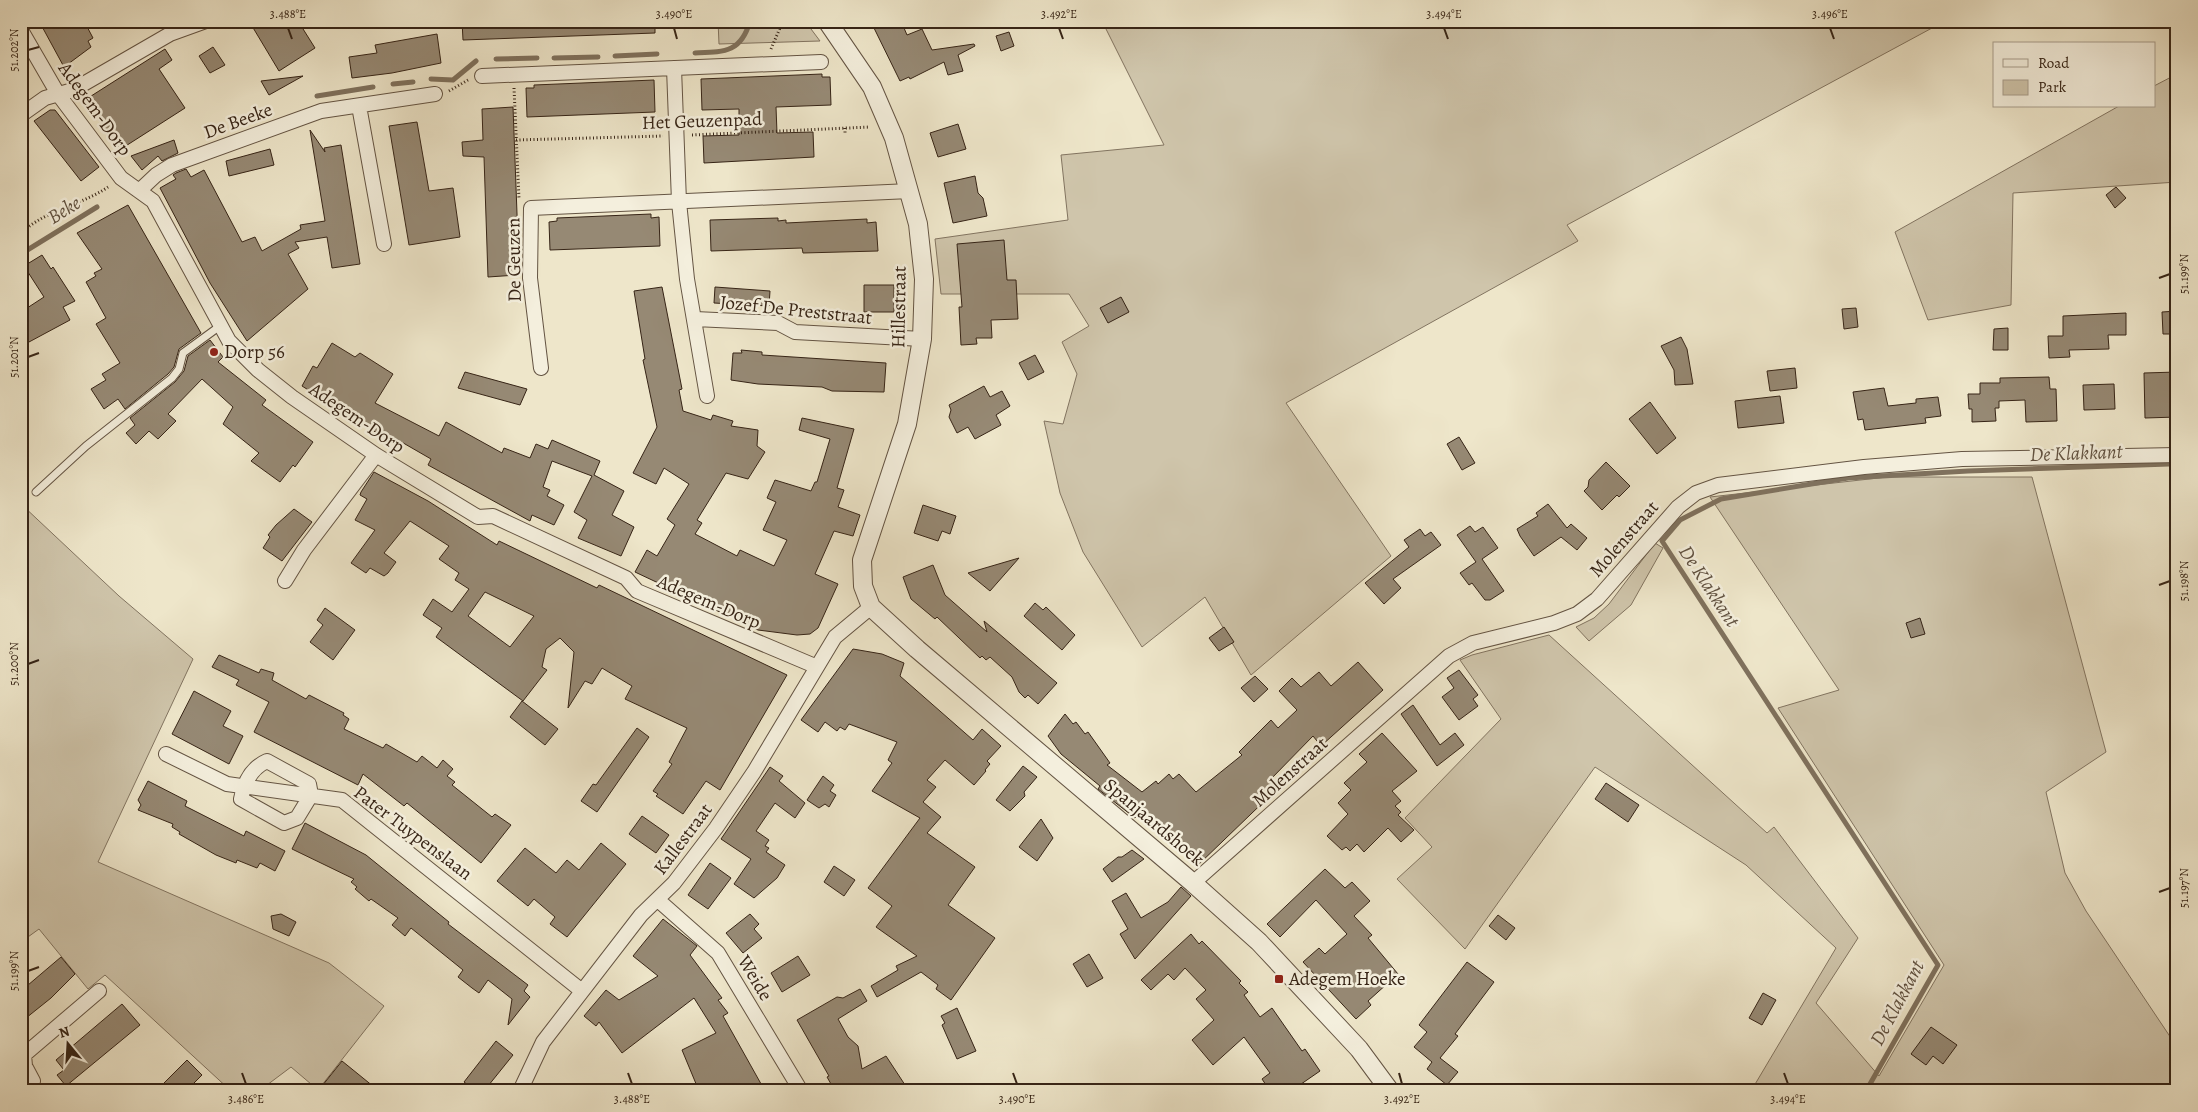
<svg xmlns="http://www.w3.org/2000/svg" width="2198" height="1112" font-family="Alegreya,serif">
  <rect width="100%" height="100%" fill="#eee6ca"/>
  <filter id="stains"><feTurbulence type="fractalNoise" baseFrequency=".004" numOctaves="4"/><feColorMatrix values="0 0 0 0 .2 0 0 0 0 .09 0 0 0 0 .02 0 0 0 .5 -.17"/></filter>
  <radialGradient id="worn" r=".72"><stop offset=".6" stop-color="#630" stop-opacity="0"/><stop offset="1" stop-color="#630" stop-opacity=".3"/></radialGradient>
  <path fill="#cfc5ab" stroke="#827460" d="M718,21H805L820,41L719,44Z
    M1102,21H1945L1567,225L1578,241L1286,403L1391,556L1251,675L1205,597L1142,647L1083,552L1060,493L1044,421L1063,424L1077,374L1062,342L1089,326L1069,294H941L935,239L1068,220L1061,155L1164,145Z
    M2177,74V182L2013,193L2011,305L1928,320L1895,232L2119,106H2154V86Z
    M1887,477H2032L2106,752L2046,792L2065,873L2086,911L2177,1047V1091H1751L1836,948L1746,865L1595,767L1465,949L1397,879L1432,847L1405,818L1501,719L1460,660L1472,655L1549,635L1767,833L1774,827L1858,938L1816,1003L1879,1076L1944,965L1778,708L1839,690L1710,497Z
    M21,504L119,596L193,659L98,862L329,963L384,1006L318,1090L291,1067L259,1091H231L105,975L88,989L39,929L21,942Z
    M1655,543L1663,548L1631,605L1589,641L1576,627L1594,618L1609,604Z"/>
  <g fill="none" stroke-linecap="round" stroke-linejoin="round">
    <path stroke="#7f715d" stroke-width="5" d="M695,53C724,52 741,53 750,21
      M615,56L657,54
      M554,58L598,57
      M496,59L537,58
      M431,79L453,80L476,61
      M393,84L413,82
      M317,96L373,87
      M21,254L97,207
      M1866,1091L1938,965L1662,541L1680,520L1721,499L1848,478L1968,471L2169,464"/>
  </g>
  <path fill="#968974" stroke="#362416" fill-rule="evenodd" d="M39,21H84L93,38L88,41L91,47L64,67Z
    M249,21H298L315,48L279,71Z
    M462,21H655V33L463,40Z
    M892,21H901L907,35L922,29L932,50L974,44L975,46L958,55L963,71L948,75L944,62L910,79L909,77L900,81L874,28Z
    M1009,32L1014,46L1001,51L996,36Z
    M437,34L441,63L392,73L352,78L349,57L377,53L375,45Z
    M213,47L225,65L210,73L199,56Z
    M165,49L172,60L159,69L185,108L121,149L87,105L88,98Z
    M822,74V77H830L831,105L776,107L777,133L813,132L814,157L704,163L703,136L739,135V109L702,110L701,79Z
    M303,76L269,95L261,81Z
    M654,80L655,112L527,117L526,88H534V85Z
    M513,107L519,267H517V275L488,277L484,157L463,156L462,142L483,140L482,109Z
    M50,110H55L99,167L81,181L34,121Z
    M417,122L429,191L453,188L460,237L409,245L389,126Z
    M958,124L966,149L938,157L930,133Z
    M310,130L325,152L324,148L341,145L360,264L332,268L327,237L295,242L299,248L288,254L308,289L247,341L210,283L160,188L176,179L173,175L176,173L186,169L191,177L204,170L242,242L255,237L262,251L301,229L300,225L325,221Z
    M174,140L178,153L162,161L158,156L142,170L131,156Z
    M270,149L274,165L229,176L226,161Z
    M975,176L978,193L983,198L987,216L953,223L944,183Z
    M2116,187L2126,198L2115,208L2106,195Z
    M128,205L201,333L179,349L174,367L168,374L125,409L118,399L104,409L91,389L106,380L102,374L120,363L96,324L106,318L86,282L96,276L94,273L102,269L77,233Z
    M651,214V218L659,217L660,246L550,250L549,222L557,221V218Z
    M778,218V221L786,220V223L867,219V223L876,222L878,251L803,253L802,248L711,251L710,220Z
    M1004,240L1007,280H1016L1018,319L991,320L992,338H976L977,344L961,345L959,307H962L957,244Z
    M42,255L51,269L53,267L75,301L63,307L70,320L29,342L21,325V312L44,297L24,266Z
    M864,285H894V312H864Z
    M662,287L682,389L679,390L683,411L711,420L713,415L733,421L731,426L758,430L757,446L765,452L748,479L726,473L697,520L702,523L695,534L737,556L740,550L774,566L787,540L763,530L776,502L767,498L775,480L811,491L815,482H817L830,439L799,430L802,418L854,429L837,488L844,490L838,507L860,515L853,536L834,531L815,574L838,584L818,628L810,634L797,635L758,630L635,572L647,550L657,556L675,525L667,519L689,484L664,468L656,484L633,473L657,427L643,360L645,359L634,291Z
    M715,287L770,291L769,306L714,303Z
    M1121,297L1129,312L1108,323L1100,308Z
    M1856,308L1858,327L1844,329L1842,309Z
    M2177,311V334H2163L2162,312Z
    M2126,313V335H2108L2109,349L2069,350L2070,357L2049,358L2048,336H2063V316Z
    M2008,328V350H1993L1994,329Z
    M1681,337L1687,349L1693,384L1675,385L1674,370L1661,346Z
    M210,340L223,357L218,362L266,400L262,405L313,442L295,467L293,465L280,482L251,461L259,453L223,424L233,407L202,379L168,414L176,421L158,439L149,431L136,444L126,433L135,425L130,418L175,382L184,371L188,356Z
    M332,343L355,357L360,353L393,374L375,403L439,436L446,422L502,453L504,448L530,458L536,444L548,449L552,440L600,461L594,475L624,491L612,515L634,527L621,556L578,538L587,520L574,512L592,476L552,461L543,487L550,490L547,496L564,505L554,525L532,515L530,521L428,465L431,459L379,429L377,433L302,386L313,366L317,368Z
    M741,350L762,352V355L886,363L884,392L832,391L822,387L758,384L731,380L733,353H742Z
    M1035,355L1044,372L1028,380L1019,363Z
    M1795,368L1797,388L1770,391L1767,371Z
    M465,372L527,389L520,405L458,388Z
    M2177,372V417L2145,418L2144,373Z
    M2049,377L2050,389H2056L2057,421L2026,422L2025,400L1999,401V408H1995L1996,421L1972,422V409H1969L1968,394H1980V383H2000V378Z
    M2114,384L2115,409L2084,410L2083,385Z
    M984,386L990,397L1002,391L1010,406L996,415L1001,425L975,439L968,427L957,433L949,417L951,410L949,405Z
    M1884,388L1888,406L1916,403V399L1938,397L1941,416L1925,418L1926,423L1865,430L1863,419L1858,420L1853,392Z
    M1780,396L1784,423L1738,428L1735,401Z
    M1650,402L1676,438L1657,454L1629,419Z
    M1459,437L1475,463L1462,470L1447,444Z
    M1606,462L1630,486L1619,497L1617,495L1602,510L1584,491L1588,487L1589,480Z
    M374,472L428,501L497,545L499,541L597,588L599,585L787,675L720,790L706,781L683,814L656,796L658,794L653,791L672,764L669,762L687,728L625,699L632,686L602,668L592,684L585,681L568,708L574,652L560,638L546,649L542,667L547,670L523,701L436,637L442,628L423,615L433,599L452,612L469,589L455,580L459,573L439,559L449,546L410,521L384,553L396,562L388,573L384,576L370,568L366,573L351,563L375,530L355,520L367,499L360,495L361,492ZM485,592L534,616L510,647L468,616Z
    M1548,504L1567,528L1571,524L1587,538L1577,550L1561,537L1534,556L1520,536L1517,529L1538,516L1536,513Z
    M923,505L956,516L950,534L942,531L938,541L914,533Z
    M294,509L312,522L282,561L263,548L270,537L268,535L276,525Z
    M1470,526L1475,532L1483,527L1498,548L1482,559L1504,591L1490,600H1485L1472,583L1469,585L1460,573L1476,562L1457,535Z
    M1420,529L1425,536L1431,532L1441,545L1393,579L1401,588L1384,604L1365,583L1409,547L1404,540Z
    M1019,558L990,591L968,573Z
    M933,565L945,595L987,632L984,621L1057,683L1038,704L1028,695L1025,698L1019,692L1012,677L990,657L986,660L982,656L980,658L937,617L935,619L911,599L903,577Z
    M1035,603L1043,610L1046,607L1075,635L1062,650L1024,616Z
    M325,608L355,630L333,660L310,642L323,625L317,620Z
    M1920,618L1925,634L1911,638L1906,623Z
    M1224,627L1234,642L1219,651L1209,638Z
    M853,649L882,654L904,663L900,676L973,740L982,729L1001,746L987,761L990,764L985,770L986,771L974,785L945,760L927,780L936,787L923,802L941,817L927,833L975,867L948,905L995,938L951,1000L936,989L938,985L921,972L877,997L871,986L898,970L896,966L917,956L876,927L892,906L868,888L920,818L872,791L892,763L888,760L897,742L849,724L845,730L840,727L837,731L825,722L818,732L801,720Z
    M219,655L259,673L261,669L274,673L272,680L306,699L309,695L344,713L343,715L349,719L344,729L383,748L386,744L417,762L422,756L437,768L443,760L453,769L447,776L455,782L452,785L492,817L495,814L511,825L481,863L407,803L404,806L363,774L358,785L254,732L269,702L236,685L239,680L212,667Z
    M1358,662L1383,690L1321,746L1313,736L1270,780L1278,788L1197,866L1138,815L1135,818L1098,789L1100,786L1061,754L1048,736L1065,714L1073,724L1076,722L1085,734L1088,732L1110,763L1107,765L1142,792L1156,781L1158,784L1169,774L1173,779L1179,774L1196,792L1242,755L1239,752L1271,720L1278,728L1297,710L1279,691L1292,678L1301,687L1319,672L1331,686Z
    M1459,670L1478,695L1473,699L1478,706L1459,720L1442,697L1454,688L1447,678Z
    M1255,676L1268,689L1254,702L1241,688Z
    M194,691L231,711L223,726L243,736L229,764L172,734Z
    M522,701L558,729L545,745L510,717Z
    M1413,705L1440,745L1455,733L1464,745L1437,766L1401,714Z
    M637,728L649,737L597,812L581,801L593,784L596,785Z
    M1382,733L1417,771L1392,791L1401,801L1395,806L1401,812L1398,815L1414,830L1401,842L1388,828L1364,852L1357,844L1350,851L1346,847L1342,850L1327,836L1348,814L1338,803L1351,790L1344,783L1367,762L1359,754Z
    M1023,766L1037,777L1024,792L1025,796L1010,811L996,800Z
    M770,767L783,776L779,781L805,803L795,818L775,803L756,831L769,840L765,846L769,848L766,852L785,865L777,878L754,898L734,884L751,859L721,839Z
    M823,776L834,785L830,791L836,795L829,807L825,804L819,808L807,800Z
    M148,781L187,801L185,806L244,836L246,831L285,851L275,871L260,863L257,868L237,860L236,863L216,855L179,834L180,832L172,827L173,824L138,810L141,805L138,800Z
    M1606,783L1639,805L1628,822L1595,799Z
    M642,816L669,835L656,853L629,834Z
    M1041,819L1053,838L1037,861L1019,847Z
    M305,823L366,855L449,922L448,924L528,985L524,991L530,997L508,1025L512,999L488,980L479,993L472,988L458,977L463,970L411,928L405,936L392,925L398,918L371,899L369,901L355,889L357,887L351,882L354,879L292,849Z
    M601,843L626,864L567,937L550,924L555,917L534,899L528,906L497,881L525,848L556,873L567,860L579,870Z
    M1132,850L1144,859L1112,882L1103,869L1118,857H1122Z
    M710,863L731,878L708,909L688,895Z
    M834,866L855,880L844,896L824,882Z
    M1325,869L1345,888L1352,882L1370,901L1354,916L1372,935L1368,938L1398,974L1368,1001L1371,1005L1356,1019L1303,962L1319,948L1325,954L1347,934L1316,900L1280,937L1267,924Z
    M1181,887L1191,896L1135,959L1120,934L1128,929L1112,901L1126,893L1141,918L1168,902Z
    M281,914L296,922L289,936L273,929L271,916Z
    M750,914L759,924L754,929L762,938L743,953L726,933Z
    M1498,915L1515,928L1506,940L1489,926Z
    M663,919L697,946L690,955L722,998L718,1000L728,1013L723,1016L765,1091H699L682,1050L716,1033L694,998L622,1053L599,1022L596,1026L584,1016L606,990L619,1000L658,976L633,956Z
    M1191,934L1199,944L1202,941L1241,981L1239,983L1248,992L1244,995L1260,1017L1272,1008L1302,1051L1305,1049L1320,1071L1291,1091H1270L1262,1079L1270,1073L1244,1037L1213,1065L1192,1040L1214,1020L1196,999L1206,990L1185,968L1174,980L1168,974L1151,990L1141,980Z
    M1089,954L1103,978L1087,987L1073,964Z
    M798,956L810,975L782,992L771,973Z
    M61,957L75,974L51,998L21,1022V991Z
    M1467,962L1494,982L1455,1034L1458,1036L1440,1058L1458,1072L1447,1085L1427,1069L1432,1062L1414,1047L1427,1032L1419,1025Z
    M860,989L867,1001L838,1019L848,1037L858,1046L862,1069L886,1056L909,1091H835L827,1077L829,1076L797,1020L837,997L843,998Z
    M1763,993L1776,1000L1762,1025L1749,1018Z
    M122,1004L140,1025L66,1086L57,1075L64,1070L56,1060Z
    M957,1008L976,1051L957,1059L942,1025L945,1023L941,1016Z
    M1931,1027L1957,1045L1943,1064L1933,1056L1926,1065L1911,1054Z
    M496,1041L513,1055L484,1091H476L464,1082Z
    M187,1060L202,1075L186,1091H156Z
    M342,1061L379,1091H318Z"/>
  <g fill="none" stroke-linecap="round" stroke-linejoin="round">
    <defs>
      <path id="service" d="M36,492L86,446L172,378L179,369L183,353L220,326"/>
      <path id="minor" d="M21,30L58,94L121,178L153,201L229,341L258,370L292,397L376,455L478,517L493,516L626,578L637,591L815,666
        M674,68L679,202L687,279L707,396
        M482,76L821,62
        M359,106L384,244
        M21,115L45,98L73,90L170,34L206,21
        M139,191L156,175L172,165L321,111L435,94
        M695,319L778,323L795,332L922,339
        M541,368L530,278L531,208L910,191
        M285,581L304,550L376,455
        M166,754L227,784L342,800L582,991
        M267,761L309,784L311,795L297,818L284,823L241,799C244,783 251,768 267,761Z
        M1193,883L1449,656L1473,643L1554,623L1577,614L1597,599L1678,507L1696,493L1718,485L1864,467L1962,459L2177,455
        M658,900L718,953L801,1091
        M27,1091L31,1089L33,1081L25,1066L24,1055L99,991
        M520,1091L543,1042L641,915L674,883L716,828L754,772L835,637L871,607"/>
      <path id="tertiary" d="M827,21L872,87L894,138L918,224L924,279L922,339L907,424L862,560L863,586L871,607L917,649L1193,883L1259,942L1359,1049L1390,1091"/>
    </defs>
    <use href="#service" stroke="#645443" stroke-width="9"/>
    <use href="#minor" stroke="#645443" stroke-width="16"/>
    <use href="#tertiary" stroke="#645443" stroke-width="20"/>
    <path stroke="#362416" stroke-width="3" stroke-dasharray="1 2.5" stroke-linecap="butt" d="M771,49L783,21
      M514,88L519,199
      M449,91L468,80
      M845,128V134
      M692,135L870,127
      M516,140L663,136
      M21,233C49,208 80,206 108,187"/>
    <use href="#service" stroke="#f4efdd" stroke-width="7"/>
    <use href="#minor" stroke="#f4efdd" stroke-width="14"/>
    <use href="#tertiary" stroke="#f4efdd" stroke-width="18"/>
  </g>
  <path fill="none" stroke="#362416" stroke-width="2" d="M288,28L292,39M674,28L677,39M1059,28L1063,39M1444,28L1448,39M1830,28L1834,39M28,50L39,47M2159,278L2170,274M28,357L39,353M2159,585L2170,581M28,664L39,660M2159,892L2170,888M28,971L39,967M242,1073L246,1084M628,1073L632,1084M1013,1073L1017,1084M1399,1073L1402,1084M1784,1073L1788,1084"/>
  <g fill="#8f2418" stroke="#f4efdd" stroke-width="2">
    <circle cx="214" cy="352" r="5"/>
    <rect x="1274" y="974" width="10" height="10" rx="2.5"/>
  </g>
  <g text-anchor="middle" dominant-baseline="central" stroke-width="5" stroke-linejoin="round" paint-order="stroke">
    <g font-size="19" fill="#362416" stroke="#f4efdd">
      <text transform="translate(95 109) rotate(54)">Adegem-Dorp</text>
      <text transform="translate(238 121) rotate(-20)">De Beeke</text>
      <text transform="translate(702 121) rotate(-2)">Het Geuzenpad</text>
      <text transform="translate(514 260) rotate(-91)">De Geuzen</text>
      <text transform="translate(899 307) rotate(-89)">Hillestraat</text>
      <text transform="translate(796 310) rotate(6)">Jozef De Preststraat</text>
      <text transform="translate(357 418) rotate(34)">Adegem-Dorp</text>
      <text transform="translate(1624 539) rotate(-49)">Molenstraat</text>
      <text transform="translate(709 602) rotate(23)">Adegem-Dorp</text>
      <text transform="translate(1290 772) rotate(-42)">Molenstraat</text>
      <text transform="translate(1154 822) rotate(40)">Spanjaardshoek</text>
      <text transform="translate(413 833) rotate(37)">Pater Tuypenslaan</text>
      <text transform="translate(683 839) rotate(-53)">Kallestraat</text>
      <text transform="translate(755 978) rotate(59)">Weide</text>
    </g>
    <g font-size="19" fill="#362416" stroke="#f4efdd" text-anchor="start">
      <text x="224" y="352">Dorp 56</text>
      <text x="1289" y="979">Adegem Hoeke</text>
    </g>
    <g font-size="20" font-style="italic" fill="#605140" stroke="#f4efdd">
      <text transform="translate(64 210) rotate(-32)">Beke</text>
      <text transform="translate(2076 453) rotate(-2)">De Klakkant</text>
      <text transform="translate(1709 586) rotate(57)">De Klakkant</text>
      <text transform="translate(1897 1003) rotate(-62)">De Klakkant</text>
    </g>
  </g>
  <rect width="2198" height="1112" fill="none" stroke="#eee6ca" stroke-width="55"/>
  <rect x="1993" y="42" width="162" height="65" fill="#f4efdd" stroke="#a89e8d"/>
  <rect x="2003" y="59" width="25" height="8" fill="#f4efdd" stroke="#a89e8d"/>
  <text x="2038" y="68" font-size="15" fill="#362416">Road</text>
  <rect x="2003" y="80" width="25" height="15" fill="#cfc5ab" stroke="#a89e8d"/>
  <text x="2038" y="92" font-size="15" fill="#362416">Park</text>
  <g transform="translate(68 1044) rotate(342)" stroke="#f4efdd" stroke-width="4" paint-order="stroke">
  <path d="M0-4L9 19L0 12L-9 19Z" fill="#362416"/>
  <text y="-8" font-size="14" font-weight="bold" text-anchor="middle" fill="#362416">N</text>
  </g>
  <rect x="28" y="28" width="2142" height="1056" fill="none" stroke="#362416" stroke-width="2"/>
  <g font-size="12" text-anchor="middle" fill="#362416">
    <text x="288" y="18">3.488°E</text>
    <text x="674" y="18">3.490°E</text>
    <text x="1059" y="18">3.492°E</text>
    <text x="1444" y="18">3.494°E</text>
    <text x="1830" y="18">3.496°E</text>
    <text transform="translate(14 50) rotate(-90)" y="4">51.202°N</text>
    <text transform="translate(2184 274) rotate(-90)" y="4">51.199°N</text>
    <text transform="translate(14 357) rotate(-90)" y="4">51.201°N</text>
    <text transform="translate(2184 581) rotate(-90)" y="4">51.198°N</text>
    <text transform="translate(14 664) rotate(-90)" y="4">51.200°N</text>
    <text transform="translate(2184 888) rotate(-90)" y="4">51.197°N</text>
    <text transform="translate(14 971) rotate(-90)" y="4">51.199°N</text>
    <text x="246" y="1103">3.486°E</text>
    <text x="632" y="1103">3.488°E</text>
    <text x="1017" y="1103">3.490°E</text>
    <text x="1402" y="1103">3.492°E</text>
    <text x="1788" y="1103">3.494°E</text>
  </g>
  <rect width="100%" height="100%" filter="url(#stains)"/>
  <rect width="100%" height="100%" fill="url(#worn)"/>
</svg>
